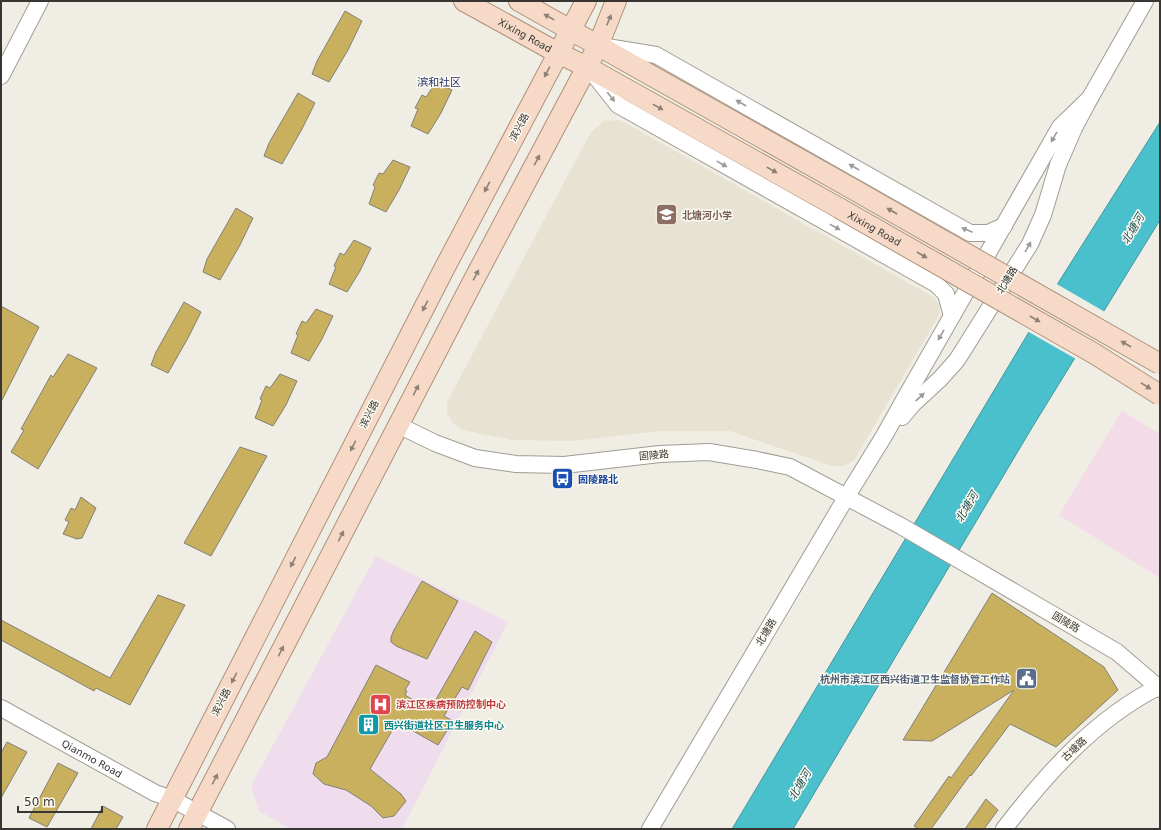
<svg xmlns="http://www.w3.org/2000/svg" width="1161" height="830" font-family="'DejaVu Sans','Noto Sans SC',sans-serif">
  <rect width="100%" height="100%" fill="#f0ede4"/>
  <path fill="#f3dce8" d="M1122,411L1160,434V578L1059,515Z"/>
  <path fill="#e7e2d1" d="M620,120L935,298L940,306L939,315L854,460L844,466H832L730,431H659L573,441L511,440L463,430L453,423L447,413V402L591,132L604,121Z"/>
  <path fill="#efdded" d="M376,556L508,622L402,829H290L259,811L251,786Z"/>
  <path fill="#49c0cb" stroke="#44979d" d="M1160,122V220L1033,426L793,829H732L1060,280Z"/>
  <path fill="#f0ede4" d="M1055,283L1105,312L1076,359L1027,331Z"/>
  <path fill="#c8b05e" stroke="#828078" d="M345,11L362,21L348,50L329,82L312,74L317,61Z
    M436,82L452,90L441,113L428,134L411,126L418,109L415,108L422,95L426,97Z
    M298,93L315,103L302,129L282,164L264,156L269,143Z
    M393,160L410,167L399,190L386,212L369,204L375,187L373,185L379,173L383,174Z
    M236,208L253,218L240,245L220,280L203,272L207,259Z
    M354,240L371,248L360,271L347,292L329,284L336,267L334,266L340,253L344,255Z
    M184,302L201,312L188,338L168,373L151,365L156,352Z
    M1,306L39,327L1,402Z
    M316,309L333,316L322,339L309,361L291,353L298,335L296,334L302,321L306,323Z
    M68,354L97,368L38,469L11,452L24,430L21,429L51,375L53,377Z
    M280,374L297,381L286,405L273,426L255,418L262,400L260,399L266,386L270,388Z
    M240,447L267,456L211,556L184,543Z
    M81,497L96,508L82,538L77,539L63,534L69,522L65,520L71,508L75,510Z
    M422,581L458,601L427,659L396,646L391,642V637L394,630Z
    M992,593L1104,667L1118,690L1056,747L1010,724L971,776L970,775L931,829H919L914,826L949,776L951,778L1014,690L932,741L903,740Z
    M158,595L185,605L130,705L96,688L94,691L1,640V620L110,678Z
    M475,631L492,642L468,690L462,687L444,716L453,721L438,745L397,722L370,769L401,794L406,801L394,816L383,818L371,806L346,790L324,784L313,774L316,763L327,757L376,665L410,682L405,690L407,691L405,695L430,710Z
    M7,742L27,752L1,798V753Z
    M58,763L78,773L47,827L29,818Z
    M986,799L998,810L984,829H965Z
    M103,806L123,817L116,829H91Z"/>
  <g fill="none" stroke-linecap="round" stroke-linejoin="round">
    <defs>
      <g id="minor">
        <path d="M607,47L656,55L970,233H988L1004,226"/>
        <path d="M592,72L618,105L936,284L946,294L952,316"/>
        <path d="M1,76L40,1"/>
        <path d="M902,417L913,404L940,379L957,360L1030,244L1043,215L1058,165L1074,128L1090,98L1145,1"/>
        <path d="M398,425L435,443L475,458L516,464L564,465L660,454L709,452L757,460L790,467L901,526L1117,652L1160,689"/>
        <path id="s1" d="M1,708L155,793L172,799L227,829"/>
        <path d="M650,829L847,496L884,436L908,393L1060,127L1090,98"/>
        <path d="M1004,829C1047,773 1096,718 1160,686"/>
      </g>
      <g id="major">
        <path id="s2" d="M464,1L558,53L587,67L839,208"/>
        <path d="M519,1L851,188"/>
        <path d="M157,829L443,271L586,1"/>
        <path d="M189,829L470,287L598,46L616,1"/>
      </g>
    </defs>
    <use href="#minor" stroke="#9f9d94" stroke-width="18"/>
    <use href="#major" stroke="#af917a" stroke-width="22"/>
    <use href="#minor" stroke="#fff" stroke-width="16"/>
    <use href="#major" stroke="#f6dac7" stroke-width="20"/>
    <defs>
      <g id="major-bridge">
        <path d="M851,188L1160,364"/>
        <path id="s3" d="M839,208L1095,354L1160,395"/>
      </g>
    </defs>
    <use href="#major-bridge" stroke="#af917a" stroke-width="22" stroke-linecap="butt"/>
    <use href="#major-bridge" stroke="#f6dac7" stroke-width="20"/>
  </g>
  <defs><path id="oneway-solid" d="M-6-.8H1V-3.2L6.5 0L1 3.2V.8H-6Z"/></defs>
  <g fill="#8d8076">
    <use href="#oneway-solid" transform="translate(549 17) rotate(-151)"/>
    <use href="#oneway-solid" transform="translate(609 20) rotate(-68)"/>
    <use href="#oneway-solid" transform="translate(547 72) rotate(118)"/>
    <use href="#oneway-solid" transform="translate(658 107) rotate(29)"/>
    <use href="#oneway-solid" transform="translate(537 160) rotate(-62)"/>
    <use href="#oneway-solid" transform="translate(772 170) rotate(29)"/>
    <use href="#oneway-solid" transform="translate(487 187) rotate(118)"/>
    <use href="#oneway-solid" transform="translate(892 211) rotate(-150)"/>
    <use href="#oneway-solid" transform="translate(922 255) rotate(30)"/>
    <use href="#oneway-solid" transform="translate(476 275) rotate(-62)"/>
    <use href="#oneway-solid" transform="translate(425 306) rotate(117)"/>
    <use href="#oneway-solid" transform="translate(1035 319) rotate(30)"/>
    <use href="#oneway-solid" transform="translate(1126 344) rotate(-150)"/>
    <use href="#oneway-solid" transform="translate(1146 386) rotate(32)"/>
    <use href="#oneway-solid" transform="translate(416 390) rotate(-63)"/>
    <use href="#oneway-solid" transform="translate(353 446) rotate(117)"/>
    <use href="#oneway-solid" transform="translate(341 536) rotate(-63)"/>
    <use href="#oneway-solid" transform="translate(293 562) rotate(117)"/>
    <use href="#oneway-solid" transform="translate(281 651) rotate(-63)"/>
    <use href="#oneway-solid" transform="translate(234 678) rotate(117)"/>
    <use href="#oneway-solid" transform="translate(215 779) rotate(-63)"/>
  </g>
  <g fill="#9b9a99">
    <use href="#oneway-solid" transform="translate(611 97) rotate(51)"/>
    <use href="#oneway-solid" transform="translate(741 103) rotate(-150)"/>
    <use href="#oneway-solid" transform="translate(1054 137) rotate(120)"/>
    <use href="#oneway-solid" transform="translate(722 164) rotate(29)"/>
    <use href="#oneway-solid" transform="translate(854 167) rotate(-150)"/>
    <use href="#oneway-solid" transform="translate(835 227) rotate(29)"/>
    <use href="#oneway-solid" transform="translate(967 230) rotate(-157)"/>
    <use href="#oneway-solid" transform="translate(1028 247) rotate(-60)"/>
    <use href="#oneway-solid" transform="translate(941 335) rotate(120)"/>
    <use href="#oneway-solid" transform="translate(920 397) rotate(-43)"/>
  </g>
  <defs>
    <symbol id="school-square" viewBox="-11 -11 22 22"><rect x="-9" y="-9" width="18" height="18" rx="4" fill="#8d6e63" stroke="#fdfaf1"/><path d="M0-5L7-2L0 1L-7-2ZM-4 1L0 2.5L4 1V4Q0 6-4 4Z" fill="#fff"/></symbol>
    <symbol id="bus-square" viewBox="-11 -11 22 22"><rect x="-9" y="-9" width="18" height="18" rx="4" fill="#1a4fb4" stroke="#fdfaf1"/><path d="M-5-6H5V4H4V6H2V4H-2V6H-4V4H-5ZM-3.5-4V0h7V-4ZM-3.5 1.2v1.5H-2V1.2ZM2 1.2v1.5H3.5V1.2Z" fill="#fff"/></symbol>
    <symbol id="civic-square" viewBox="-11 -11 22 22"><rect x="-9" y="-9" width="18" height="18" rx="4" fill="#5c6f8a" stroke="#fdfaf1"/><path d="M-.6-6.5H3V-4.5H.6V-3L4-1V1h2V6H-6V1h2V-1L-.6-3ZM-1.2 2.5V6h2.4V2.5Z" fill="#fff"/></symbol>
    <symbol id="hospital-square" viewBox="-11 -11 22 22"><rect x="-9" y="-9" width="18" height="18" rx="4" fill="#e0444e" stroke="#fdfaf1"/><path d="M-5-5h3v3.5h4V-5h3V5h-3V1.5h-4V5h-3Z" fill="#fff"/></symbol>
    <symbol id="building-square" viewBox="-11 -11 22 22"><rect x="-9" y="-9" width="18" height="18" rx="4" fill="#0f9aa8" stroke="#fdfaf1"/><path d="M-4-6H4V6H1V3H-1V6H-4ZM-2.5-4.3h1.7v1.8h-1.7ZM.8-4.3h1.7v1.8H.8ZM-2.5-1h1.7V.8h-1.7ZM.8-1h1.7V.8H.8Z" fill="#fff"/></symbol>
  </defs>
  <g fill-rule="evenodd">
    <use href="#school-square" x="654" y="202" width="25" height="25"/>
    <use href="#bus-square" x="550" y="466" width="25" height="25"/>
    <use href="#civic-square" x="1014" y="666" width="25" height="25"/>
    <use href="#hospital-square" x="368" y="692" width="25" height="25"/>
    <use href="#building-square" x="356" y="712" width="25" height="25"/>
  </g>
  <g text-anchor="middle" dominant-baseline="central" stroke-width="3" stroke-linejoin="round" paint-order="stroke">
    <g font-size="10" fill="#373633" stroke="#fdfaf1">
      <text stroke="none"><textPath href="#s2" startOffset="70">Xixing Road</textPath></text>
      <text transform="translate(519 127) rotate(-62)">滨兴路</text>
      <text stroke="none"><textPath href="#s3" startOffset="41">Xixing Road</textPath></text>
      <text transform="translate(1007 280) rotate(-58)">北塘路</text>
      <text transform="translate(369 414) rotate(-63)">滨兴路</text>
      <text transform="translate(654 455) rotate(-5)">固陵路</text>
      <text transform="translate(1066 622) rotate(31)">固陵路</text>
      <text transform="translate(766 632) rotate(-59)">北塘路</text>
      <text transform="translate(221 702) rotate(-63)">滨兴路</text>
      <text transform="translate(1074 749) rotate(-43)">古塘路</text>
      <text stroke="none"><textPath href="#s1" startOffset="104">Qianmo Road</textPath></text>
    </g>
    <g font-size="10" font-weight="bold" fill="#785e54" stroke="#fdfaf1" text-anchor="start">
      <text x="682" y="215">北塘河小学</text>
    </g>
    <g font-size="10" font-weight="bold" fill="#164399" stroke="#fdfaf1" text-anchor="start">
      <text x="578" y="479">固陵路北</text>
    </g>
    <g font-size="10" font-weight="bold" fill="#4e5e75" stroke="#fdfaf1" text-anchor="end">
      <text x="1010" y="679">杭州市滨江区西兴街道卫生监督协管工作站</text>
    </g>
    <g font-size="10" font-weight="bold" fill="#be3a42" stroke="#fdfaf1" text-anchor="start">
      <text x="396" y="704">滨江区疾病预防控制中心</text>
    </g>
    <g font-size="10" font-weight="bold" fill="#0d838f" stroke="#fdfaf1" text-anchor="start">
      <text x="384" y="725">西兴街道社区卫生服务中心</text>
    </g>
    <g font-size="11" fill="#263871" stroke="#fdfaf1">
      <text x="439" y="82">滨和社区</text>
    </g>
    <g font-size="11" font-style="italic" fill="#1b4e53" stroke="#fdfaf1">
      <text transform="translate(1133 229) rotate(-59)">北塘河</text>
      <text transform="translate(967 507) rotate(-59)">北塘河</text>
      <text transform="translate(800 785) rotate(-59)">北塘河</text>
    </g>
  </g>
  <rect width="1161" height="830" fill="none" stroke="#373633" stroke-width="4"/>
  <path d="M18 806v6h84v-6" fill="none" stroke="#373633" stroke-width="2"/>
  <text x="24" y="806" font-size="12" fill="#373633" stroke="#fdfaf1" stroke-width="3" paint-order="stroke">50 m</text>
</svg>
